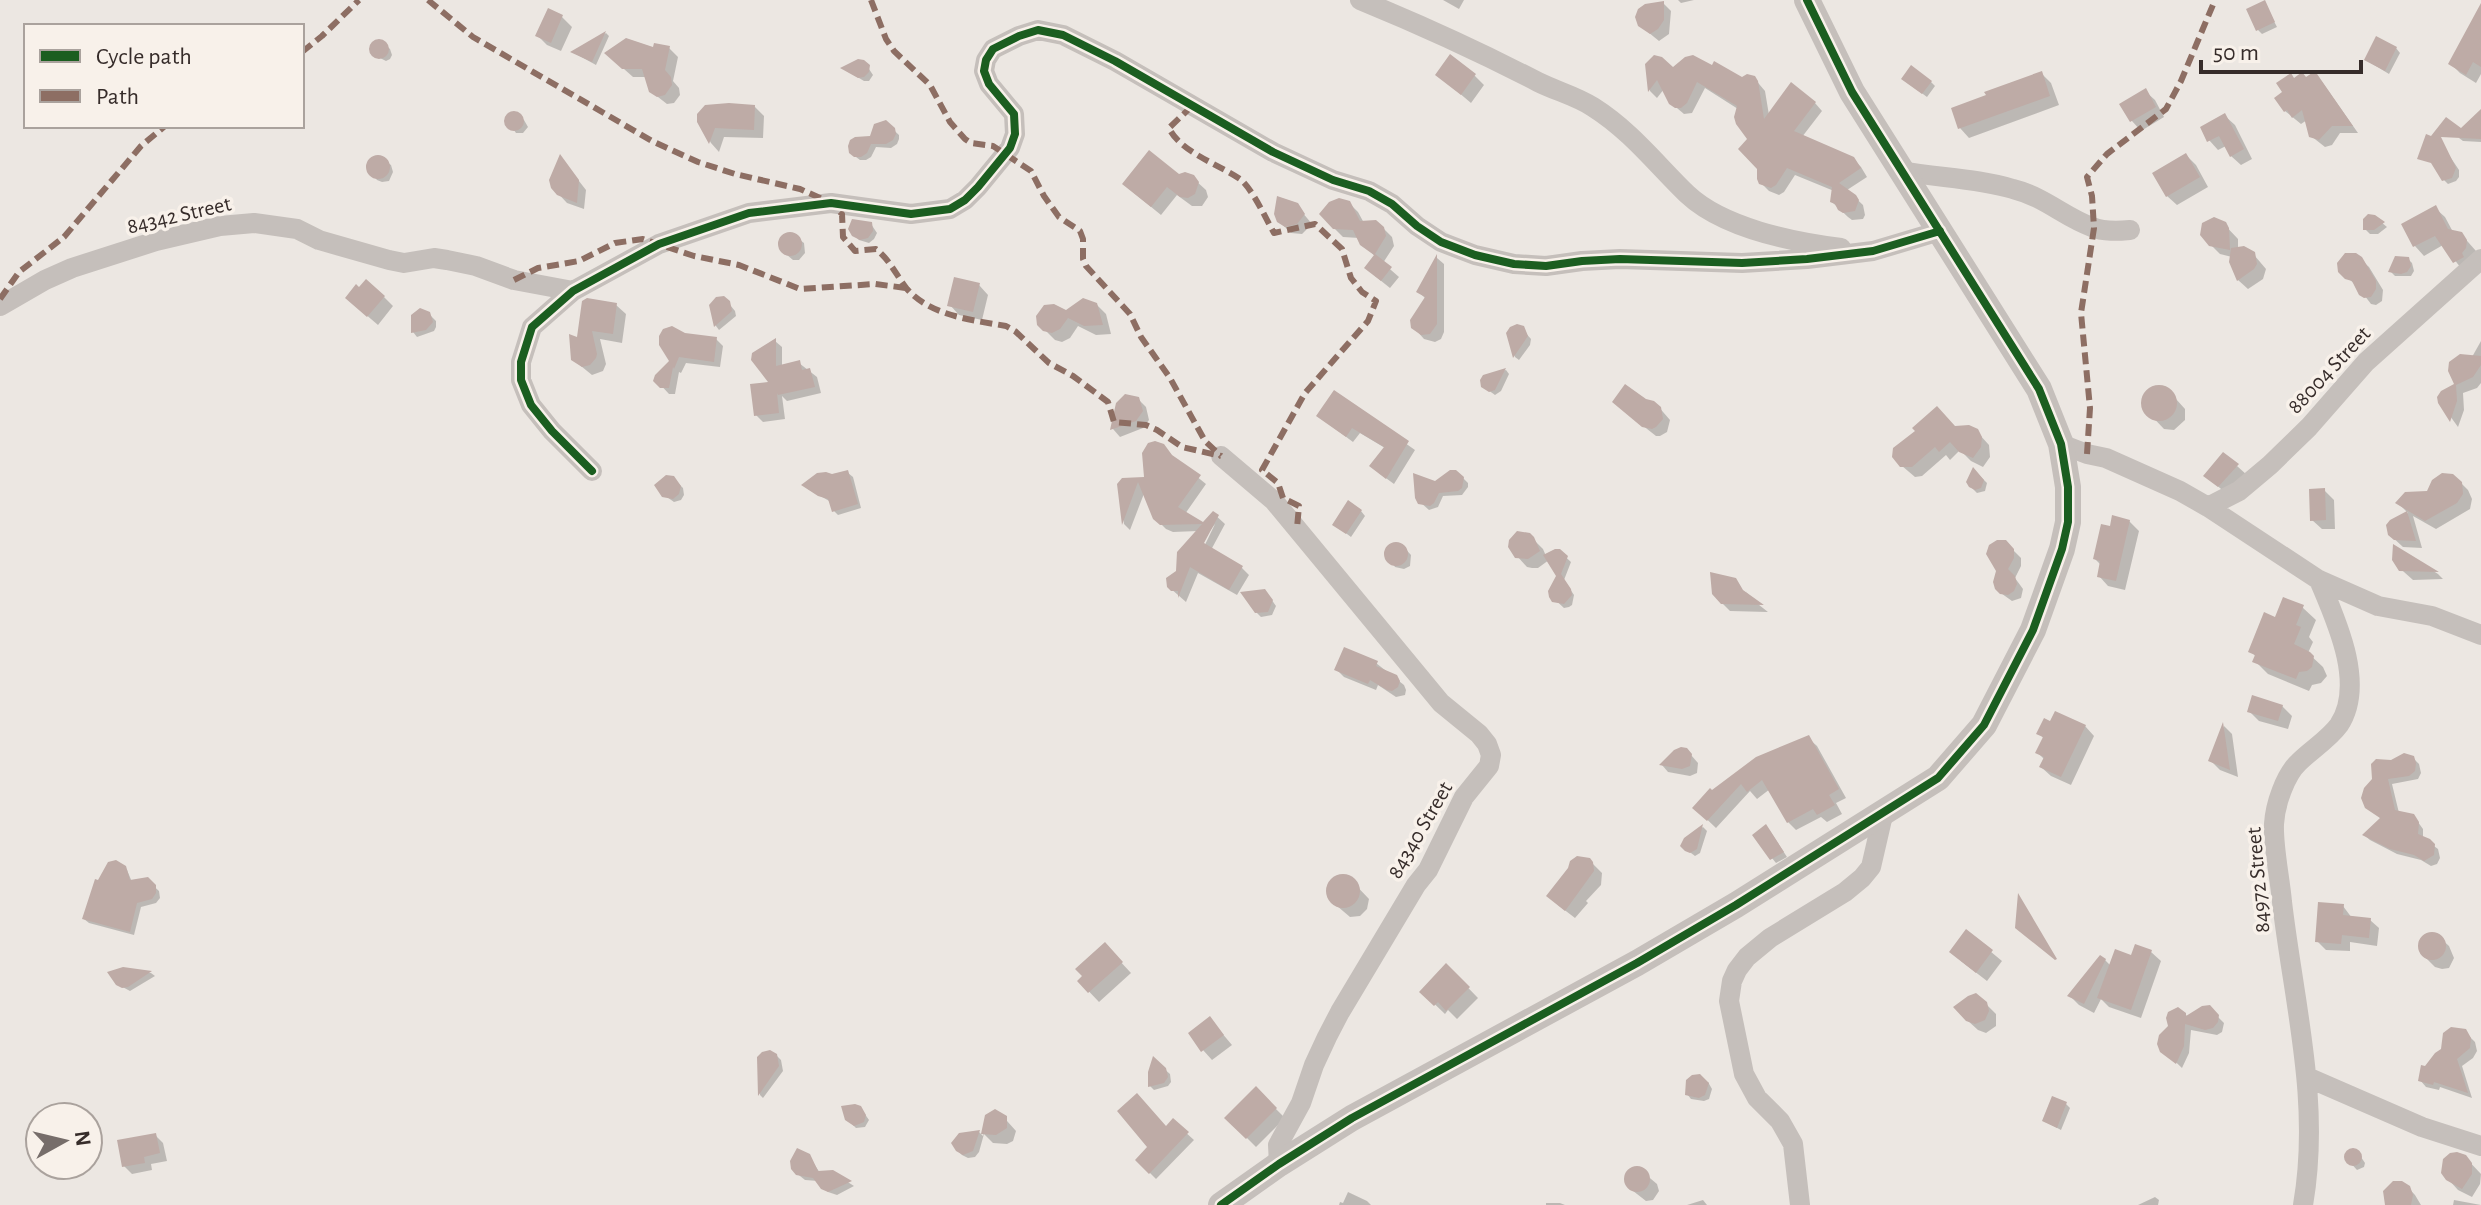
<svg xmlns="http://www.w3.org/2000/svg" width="2481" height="1205" font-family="'Alegreya Sans',sans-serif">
  <rect width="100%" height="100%" fill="#ece7e2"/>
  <path fill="#0003" fill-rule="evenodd" d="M1443,0H1464L1459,9Z
    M1678,0H1694L1681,3Z
    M2264,2L2277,27L2262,34L2258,30Z
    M1663,3L1671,11L1669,34L1659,41L1643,28Z
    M549,11L562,17L572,27L561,51L547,45L537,35Z
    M2481,21V74L2476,83L2460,73L2450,63Z
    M606,33L609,36L596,65L574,53Z
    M381,41L390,49L392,55L390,59L386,61L374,55L372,47L374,43Z
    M669,48L678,57L673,81L679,88L680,95L674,103L667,104L658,97L646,77H633L615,61L654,49Z
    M2396,48L2400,53L2389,74L2366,60Z
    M865,63L873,75L869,81H864L844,69Z
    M1647,65L1741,80L1754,78L1765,91L1769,115L1815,103L1822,111L1802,137L1853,159L1861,167L1867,177L1847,190L1863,205L1865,215L1863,219L1852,220L1848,217L1832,202L1834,191L1795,175L1784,192L1779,195L1769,191L1761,183L1759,168L1738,109L1705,88L1692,113L1684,114L1671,103L1664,89L1657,98L1650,91Z
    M2042,74L2051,83L2059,105L1969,138L1960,128Z
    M1438,75L1475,76L1484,85L1471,103Z
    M2306,79L2322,82L2358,133H2340L2332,145L2325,147L2311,136L2307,120L2301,124L2285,111L2276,98Z
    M1931,82L1935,86L1927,97L1908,83Z
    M2145,91L2155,100L2164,117L2141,131L2132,121L2122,104Z
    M755,107L764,116L763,138L724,137L719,152L711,143L699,122Z
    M515,113L524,120L528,127L523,133H516L507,120L509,115Z
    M2225,116L2235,125L2252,159L2241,165L2231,156L2226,146L2218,150L2209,140Z
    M2481,121V142L2463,141L2459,138Z
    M885,122L899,135V139L897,144L891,148L876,147L871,157L866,160H860L856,157Z
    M2447,152L2459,170V177L2456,181L2448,184L2443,179Z
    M2186,155L2196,165L2208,187L2177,205L2167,196Z
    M379,157L391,165L393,172L389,181L382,182L377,180L368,169L371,160Z
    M561,158L586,190L584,209L567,203L553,188Z
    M1178,176L1195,180L1206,190L1208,197L1202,206H1192L1177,195L1161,215L1134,193Z
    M1349,203L1358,212L1364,223L1383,228L1392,237L1394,246L1383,263L1399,277L1390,288L1375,276V256L1362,244L1359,238L1343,237L1334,228Z
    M2435,208L2445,217L2453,232L2461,234L2476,251L2475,258L2464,272L2443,245L2424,256L2415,246L2404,225Z
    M1302,212L1312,224L1302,234L1291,233L1282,224Z
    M2375,217L2387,227L2378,234H2370L2365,229Z
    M2220,220L2238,239V249H2249L2266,269L2263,279L2248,289L2238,280L2232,257L2220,254L2210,244Z
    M871,224L877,233L874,239L869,243L859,240L854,235Z
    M793,235L804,243L805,253L799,260H793L787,255L782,250L780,244L783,237Z
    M1437,258L1444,264V332L1441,339L1435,342L1424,339L1416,330L1426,299L1418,291Z
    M2360,259L2369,267L2383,290L2382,301L2376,305L2371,304L2358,287L2340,271Z
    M2408,259L2412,263L2414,271L2411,276H2395L2391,272Z
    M979,285L988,295L982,320L959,315L950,305Z
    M384,297L393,306L378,325L357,307Z
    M726,300L735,311L736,316L719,330L716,326L711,306Z
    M1096,304L1106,314L1111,334L1096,335L1078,326L1070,338L1062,342L1055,340L1039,324L1066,313Z
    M616,305L626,314L622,343L600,339L606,364L603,371L592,375L576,362L579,340Z
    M431,316L436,321V327L434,331L417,337L413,332Z
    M1520,327L1531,339L1530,345L1519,360L1515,357L1508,336Z
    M684,335L716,339L723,346L720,367L686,363L681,373L679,372L675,394H669L656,380L672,362Z
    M775,341L782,347V367L799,363L817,377L821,393L787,401L782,396L785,419L763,422L756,415L771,383Z
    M2481,341V383L2477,388L2463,393L2464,410L2458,427L2440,402L2442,392L2456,385L2451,370L2472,357Z
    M1506,370L1509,374L1501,391L1495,395L1488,390L1486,375Z
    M2162,387L2167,389L2185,409V420L2174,430L2164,429L2143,407L2144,398L2151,389Z
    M1334,393L1415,450L1394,484L1379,473L1385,448L1360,433L1353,442L1318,416Z
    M1138,399L1146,407L1149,420L1143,428L1120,437L1113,429L1118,404Z
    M1657,405L1670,420L1667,432L1660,436H1656L1623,410Z
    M1956,428L1979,434L1989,445L1990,457L1983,467L1971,461L1960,450L1950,460L1946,455L1922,476L1915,477L1895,460Z
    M1163,445L1175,459L1206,484L1185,514L1204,524L1213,513L1225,524L1211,550L1242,568L1249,575L1237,595L1198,573L1186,602L1170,588L1198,531L1173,532L1166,529L1158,521L1145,491L1130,530L1124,524L1119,487L1146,479ZM1215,524L1201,553L1197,551L1212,528Z
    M2237,466L2247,475L2228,495L2206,476Z
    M1974,470L1987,483L1985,491L1977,493L1968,484Z
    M848,473L853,477L861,508L838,515L834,511L831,502L808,489L818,475Z
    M673,478L683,488L684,495L681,500L674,502L664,495Z
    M1463,478L1468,483V487L1462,495L1443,496L1438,507L1429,510L1420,502L1435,484Z
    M2457,479L2468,490L2472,499L2470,509L2436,529L2413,516L2422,548L2403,547L2389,534L2391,521L2408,513L2398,503L2429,493Z
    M2324,490L2334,500L2335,529H2322L2312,520Z
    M1361,511L1365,516L1351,537L1339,528Z
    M2129,521L2139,531L2125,590L2108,586L2099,576L2101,565L2095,559L2111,528Z
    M1533,539L1543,549L1546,556L1559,551L1571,562L1564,580L1574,595L1572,605L1569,607L1564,608L1551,596L1558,576L1549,560L1538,568H1532L1527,567L1517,556Z
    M2005,542L2021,558V566L2015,578L2023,589L2021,598L2012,601L1998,591Z
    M1393,544H1401L1411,555L1410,566L1404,569L1395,567L1386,553L1388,547Z
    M2395,547L2438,574L2443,579L2413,580L2395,564Z
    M1746,591L1749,597L1768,612L1730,611L1722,603L1749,599Z
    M1269,596L1276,606L1272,615L1261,617L1256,612Z
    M2302,607L2316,620L2309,637L2313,642L2308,653L2323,667L2327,676L2321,683L2312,685L2309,691L2268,674L2255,661L2256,657L2251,651L2276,619Z
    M1376,663L1404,685L1406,690L1405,695L1396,697L1378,685L1376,690L1344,677L1336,669Z
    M2282,706L2292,716L2288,729L2259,721L2250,712Z
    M2085,726L2094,736L2071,785L2051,776L2041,767L2045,760L2038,753L2044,739L2039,733Z
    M2224,726L2232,734L2238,777L2220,770L2210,760Z
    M1808,738L1817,746L1846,798L1836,803L1842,814L1827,822L1821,817L1796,830L1788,822L1770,789L1757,799L1750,791L1716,828L1695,808L1712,793Z
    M1675,752L1691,755L1698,763L1697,773L1690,776L1668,772L1662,765Z
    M2413,758L2419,764L2421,773L2418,779L2392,784L2399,813L2415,818L2423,829V838L2438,849L2440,858L2437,864L2431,866L2421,860L2397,854L2370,840L2364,835L2381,819L2363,798Z
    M1703,827L1707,831L1700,853L1695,856L1687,850L1685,839Z
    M1770,831L1787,857L1776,863L1754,836Z
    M1592,863L1602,873L1601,885L1586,901L1588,903L1575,918L1558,905Z
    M127,870L132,882L147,880L159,891L160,898L156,903L141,907L134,935L89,923L84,919Z
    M1340,876L1349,878L1369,899L1367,909L1360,916L1350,917L1330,900L1328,895L1329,885Z
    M2343,906L2352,918L2370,920L2379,928L2377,946L2350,942V951L2326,950L2317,941Z
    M1967,932L2002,961L1987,981L1961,961Z
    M2430,934L2438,936L2449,946L2454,958L2449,968L2442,969L2435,967L2424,956L2420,946L2423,938Z
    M1105,945L1131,973L1099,1002L1079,981Z
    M2151,952L2161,961L2141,1018L2109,1007L2101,999L2094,1013L2079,1005L2070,996L2105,960L2111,966Z
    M1447,966L1478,998L1457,1019L1448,1010L1445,1014L1422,992Z
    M123,969L151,973L155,976L130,991L117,984Z
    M1986,1004L1996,1014V1026L1986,1033L1978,1030L1967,1020Z
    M2209,1008L2224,1023L2222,1032L2217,1035L2191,1030L2189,1053L2182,1068L2160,1047L2181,1010L2188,1017Z
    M1210,1019L1232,1045L1212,1060L1203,1050Z
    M2468,1035L2475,1042L2477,1051L2473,1058L2462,1066L2472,1098L2440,1087L2439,1090L2426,1087L2420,1080Z
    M776,1055L781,1060L783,1071L763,1098L760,1095L759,1058Z
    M1154,1060L1170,1074L1171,1082L1168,1086L1154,1090L1150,1086Z
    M1708,1082L1712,1089L1709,1099L1704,1101L1691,1099L1687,1094Z
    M1256,1089L1285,1118L1256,1147L1227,1118Z
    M2066,1104L2070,1108L2061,1130L2044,1121Z
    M862,1110L869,1120L865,1127L856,1128L847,1119Z
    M999,1112L1016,1131L1013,1141L1007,1144L993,1143L984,1134L979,1152L975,1157L968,1158L962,1155L957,1150L960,1135L979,1132L983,1136L987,1116Z
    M1173,1121L1194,1140L1156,1179L1137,1160Z
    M155,1135L163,1143L167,1161L151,1164L152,1170L132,1174L124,1166Z
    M2357,1151L2365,1163L2364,1167L2357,1170L2347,1159L2348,1153Z
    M809,1156L820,1173L832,1172L854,1186L837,1195L828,1192L818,1181L805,1180L800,1176L795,1171Z
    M2465,1157L2481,1174L2480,1184L2472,1197L2458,1190L2448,1179Z
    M1638,1168L1657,1184L1659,1191L1653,1200L1646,1201L1628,1187L1625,1179L1631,1169Z
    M2405,1184L2415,1195L2421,1205H2389Z
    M1348,1192L1367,1201L1371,1205H1339L1340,1202L1343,1203Z
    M2155,1197L2159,1200L2158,1205H2138Z
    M1703,1200L1707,1205H1687Z
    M2454,1200L2481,1205H2453Z
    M1546,1203H1560L1565,1205H1546Z"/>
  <path fill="#beaba6" d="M2265,0L2275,22L2256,31L2246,9Z
    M1664,1V20L1658,29L1650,34L1638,26L1635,17L1638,9L1645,4Z
    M2481,3V67L2473,62L2466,75L2448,64Z
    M548,8L563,15L551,43L535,36Z
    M606,31L592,62L570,52Z
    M2376,36L2397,47L2385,71L2364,60Z
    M626,38L653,47L654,43L670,46L665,70L671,77L672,85L665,95L657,97L649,92L642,69H622L604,53Z
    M369 49a10 10 0 1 1 20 0a10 10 0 1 1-20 0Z
    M1450,54L1476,74L1461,95L1435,75Z
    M1654,55L1662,57L1673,67L1685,57L1693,55L1712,65L1714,61L1742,77L1747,74L1755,76L1758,81L1764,119L1791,82L1816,102L1794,131L1854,157L1861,168L1839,183L1856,195L1859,200L1855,211L1843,213L1838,210L1835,204L1830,202L1832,187L1787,168L1776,185L1771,188L1759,184L1757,179V169L1738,149L1747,139L1736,124L1734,117L1737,106L1697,82L1687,103L1681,108H1675L1669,104L1657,80L1648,92L1645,64Z
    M858,59L864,60L870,65L869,72L864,77L858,78L840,68Z
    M1911,65L1932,81L1922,94L1901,79Z
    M2042,71L2050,96L1958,129L1951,108L1986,95L1984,92Z
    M2315,71L2353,126H2332L2319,140L2309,137L2302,110L2292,118L2287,110L2284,112L2274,98L2282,92L2276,83L2291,73L2294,78L2302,72L2306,77Z
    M2146,88L2156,107L2130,122L2119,104Z
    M729,103L755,105L754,130L715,128L709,144L697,122V114L705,105Z
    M2481,109V139L2441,137L2456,168L2452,178L2442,181L2431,163L2417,159L2426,134L2431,136L2446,117L2461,128Z
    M504 121a10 10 0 1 1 20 0a10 10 0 1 1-20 0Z
    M2225,113L2244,149L2230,157L2219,136L2207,142L2200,127Z
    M886,120L895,128L896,134L893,140L886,144H871L867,153L861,157H854L849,153L848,146L850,140L855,137L870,136L874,124Z
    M1149,150L1179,174L1185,172L1194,175L1199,182L1195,194L1188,198L1180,197L1167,187L1151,207L1122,184Z
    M2186,153L2200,177L2166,197L2152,173Z
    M560,154L579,180L577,203L557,195L551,188L549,180Z
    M366 167a12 12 0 1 1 24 0a12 12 0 1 1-24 0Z
    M1277,196L1298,203L1305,214L1297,224L1285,227L1277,222L1274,214Z
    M1339,198L1350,201L1360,221L1376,220L1384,227L1386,236L1375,254L1392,267L1381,281L1364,268L1374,255L1360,245L1353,230L1333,229L1319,214L1329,202Z
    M2436,205L2448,229L2462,232L2467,240L2466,248L2462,253L2464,257L2453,263L2435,236L2413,247L2401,224Z
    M2368,214L2375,215L2385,222L2374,230H2363V219Z
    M2214,217L2226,222L2229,228L2230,250L2209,246L2200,235L2202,223Z
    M852,219L872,222L873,231L868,238L860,240L852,236L848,229Z
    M778 244a12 12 0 1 1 24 0a12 12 0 1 1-24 0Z
    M2244,246L2255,252L2257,264L2254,269L2237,281L2229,262L2231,248Z
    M2345,253H2356L2362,257L2376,281V289L2371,297L2364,298L2359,295L2352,281L2345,279L2338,272L2337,263Z
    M1437,254V324L1430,334L1421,335L1411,328L1410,320L1425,297L1416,292Z
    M2395,256L2409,257L2411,266L2407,272L2401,274L2388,272Z
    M954,277L980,283L973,312L947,306Z
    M366,279L385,296L367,317L345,298L356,284L359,287Z
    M724,296L730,301L732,311L714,327L709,305L716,297Z
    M587,298L617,303L613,334L592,331L597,354L596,358L590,365L582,367L571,360L569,334L577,337L582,301Z
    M1083,298L1097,303L1103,325L1084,326L1068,318L1060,329L1052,333L1043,331L1037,325L1036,316L1044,305L1054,304L1066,310Z
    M420,308L430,312L433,322L426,330L411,333V315Z
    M1517,324L1524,326L1528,336L1513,358L1506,333L1510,327Z
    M672,326L685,333L717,337L714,362L679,357L674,369L673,367L669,388H660L653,381L655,375L669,361L659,345V336L663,329Z
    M776,338V366L800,360L802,370L810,368L815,387L778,395L777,393L779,413L754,416L750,384L768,382L751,360L752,353Z
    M2460,354L2481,356V365L2473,377L2456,385L2457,401L2450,422L2438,403L2437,397L2441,391L2454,384L2448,371L2449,362Z
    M1506,368L1495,390L1489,392L1481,387L1480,380L1483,375Z
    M1625,384L1646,399L1654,401L1661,407L1663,419L1656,427L1652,429L1642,427L1612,402Z
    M2141 403a18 18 0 1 1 36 0a18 18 0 1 1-36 0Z
    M1334,390L1409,441L1386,479L1369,466L1384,447L1352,428L1346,437L1316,416Z
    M1125,394L1139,397L1143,411L1136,421L1110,430L1116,403Z
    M1937,406L1955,426L1969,425L1978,429L1982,437L1981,447L1973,458L1959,452L1950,442L1939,452L1935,447L1912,467H1900L1892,457L1893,448L1915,431L1912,428Z
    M1155,441L1164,444L1172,455L1201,475L1178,507L1203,522L1213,511L1219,515L1204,543L1243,566L1229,590L1190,567L1178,598V591H1171L1167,587L1166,578L1176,571L1177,552L1202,524L1160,525L1153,519L1138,482L1122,525L1117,484L1122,478L1144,477L1142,453L1148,443Z
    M2223,452L2239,464L2218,487L2203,476Z
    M1973,467L1984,480L1981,488L1975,490L1969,487L1966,482Z
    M848,470L858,504L832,512L828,499L818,496L801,485L817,473L826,472L832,474Z
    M1450,470H1456L1464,477L1462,488L1458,491L1439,493L1434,503L1430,506L1418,504L1415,498L1413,473L1435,481Z
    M2442,473L2453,474L2462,482L2463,494L2457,503L2425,521L2395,503L2405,492L2427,491L2432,480Z
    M666,475L674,476L681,486L679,494L673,499L662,497L654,485Z
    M2325,488L2326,520L2310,521L2309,489Z
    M1348,500L1362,510L1346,534L1332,525Z
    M2407,511L2416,541L2394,540L2388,535L2386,525L2390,520Z
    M2112,515L2130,520L2116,581L2097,577L2100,561L2093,559L2101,524L2110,526Z
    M1517,531L1530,533L1534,537L1540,551L1528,559L1515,558L1508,547L1509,540Z
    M1997,540H2006L2014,549V558L2008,569L2015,576L2017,584L2014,591L2008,595L2000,594L1995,589L1993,582L1996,571L1986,554L1989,545Z
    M1384 554a12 12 0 1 1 24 0a12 12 0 1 1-24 0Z
    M2393,544L2439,572L2399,571L2392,560Z
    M1555,549H1560L1568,556L1561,574L1571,589L1572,595L1564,604L1552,602L1549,597L1548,591L1556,576L1543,555Z
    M1710,572L1736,578L1743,590L1764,605L1721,604L1712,594Z
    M1265,589L1273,600L1268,612L1255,613L1240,592Z
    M2283,597L2304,605L2296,625L2301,627L2294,644L2310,652L2314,656L2312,667L2307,671L2299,672L2296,679L2252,662L2255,655L2248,652L2264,612L2275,617Z
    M1344,647L1378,661L1376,666L1397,675L1400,681L1398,687L1392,691L1387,690L1370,680L1368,684L1334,670Z
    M2252,695L2283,705L2278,721L2247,712Z
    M2055,711L2086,725L2061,777L2039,767L2044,757L2035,753L2043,737L2036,734L2044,718L2050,721Z
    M2223,722L2230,770L2208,761Z
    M1809,735L1839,789L1829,795L1835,805L1817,815L1813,809L1787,823L1762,780L1747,792L1741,784L1707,821L1692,808L1710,788L1712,790L1756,757Z
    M1681,747L1687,748L1692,754L1690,766L1682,769L1659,765L1674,750Z
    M2404,753L2414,756L2416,763L2415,771L2409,776L2388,779L2395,810L2414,814L2419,822L2418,834L2430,839L2435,844L2434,855L2424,861L2414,855L2390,849L2362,835L2380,818L2365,808L2361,798L2364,788L2372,779L2371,764L2376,759L2391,760Z
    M1703,824L1697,849L1690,853L1685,851L1680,846L1684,838Z
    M1766,824L1784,852L1770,860L1752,835Z
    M1577,856L1590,858L1593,862L1594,871L1565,911L1546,896L1568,868L1570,861Z
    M116,860L126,866L130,880L148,877L156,885V893L152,899L137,903L130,932L82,919L95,879L98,880L108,862Z
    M1326 891a17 17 0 1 1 34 0a17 17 0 1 1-34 0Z
    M2018,893L2057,959L2055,960L2015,928Z
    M2318,902L2344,904L2343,915L2371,918L2369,938L2342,935L2341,944L2315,942Z
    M1966,929L1993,950L1976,973L1949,952Z
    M2418 946a14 14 0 1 1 28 0a14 14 0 1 1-28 0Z
    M1105,942L1123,962L1088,993L1077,981L1082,976L1075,969Z
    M2135,944L2152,950L2131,1010L2097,998L2115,949L2131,955Z
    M2100,955L2106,959L2084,1004L2067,996Z
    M1446,963L1470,987L1446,1011L1438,1002L1434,1006L1419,992Z
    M123,967L152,971L128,987L122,988L116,985L107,972Z
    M1976,993L1987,1002L1989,1011L1985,1020L1975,1024L1966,1021L1953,1007L1968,996Z
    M2210,1005L2219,1015L2218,1022L2213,1028L2205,1030L2185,1024L2184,1046L2176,1064L2160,1052L2157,1044L2159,1035L2168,1026L2166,1018L2168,1012L2178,1007L2186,1013V1016L2202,1006Z
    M1210,1016L1224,1035L1201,1052L1188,1033Z
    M2451,1027L2466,1029L2471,1038L2470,1048L2457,1059L2468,1093L2434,1082L2433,1085L2418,1081L2421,1065L2425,1066L2435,1053L2441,1049L2443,1033Z
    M770,1050L777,1054L779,1066L758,1096L757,1057L762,1052Z
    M1153,1056L1166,1068L1168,1077L1164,1083L1148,1087V1072Z
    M1700,1074L1709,1083L1705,1095L1699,1098L1685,1095L1686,1080L1692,1075Z
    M1256,1086L1277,1108L1246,1139L1224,1118Z
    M1137,1093L1166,1126L1173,1118L1189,1132L1149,1174L1135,1160L1147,1147L1117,1111Z
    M2052,1096L2067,1102L2057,1128L2042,1121Z
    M855,1104L861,1106L866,1115L864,1122L854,1126L845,1120L841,1106Z
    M995,1109L1007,1116V1128L996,1135L981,1134L985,1115Z
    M980,1130L973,1151L963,1155L956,1151L951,1143L959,1133Z
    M156,1133L160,1153L144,1157L145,1163L122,1167L117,1140Z
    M797,1148L810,1154L818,1171L833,1170L852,1181L828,1192L821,1189L813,1178L796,1175L791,1169L790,1161Z
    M2344 1157a9 9 0 1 1 18 0a9 9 0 1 1-18 0Z
    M2457,1152L2466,1155L2472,1163V1174L2462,1189L2446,1180L2441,1173L2443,1159L2450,1153Z
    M1624 1179a13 13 0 1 1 26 0a13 13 0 1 1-26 0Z
    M2393,1181H2402L2410,1186L2413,1195L2411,1205H2385L2383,1191Z"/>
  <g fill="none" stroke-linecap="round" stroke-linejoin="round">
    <path stroke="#c5bfbb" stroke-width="20" d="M1360,0C1421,25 1480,52 1538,82C1556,91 1576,96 1593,107C1631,131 1656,164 1687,194C1723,228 1793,242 1841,248
      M1901,171C1939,178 1976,178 2013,189C2045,197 2064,217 2092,227C2104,232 2118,231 2130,230
      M0,306L45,280L72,268L156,241L220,226L254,223L297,229L319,240L389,260L404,263L434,258L447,260L476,266L514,280L573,291
      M2061,444L2087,454L2106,458L2180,491L2208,507L2319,580L2378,606L2432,616L2481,635
      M1221,456L1274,501L1441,703L1479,734L1487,744L1491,755L1489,766L1464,797L1428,870L1416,885L1340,1012L1327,1037L1314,1065L1301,1103L1278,1145L1279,1164
      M592,471L552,431L531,405L521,380V362L532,327L573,291L659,244L749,213L831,203L911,214L950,209L965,200L978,187L1010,148L1015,134L1014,114L989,84L984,71L986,60L993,49L1019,36L1038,30L1063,35L1115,61L1273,152L1333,180L1369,191L1392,204L1417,226L1441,242L1475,255L1514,264L1546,266L1582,261L1620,259L1742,263L1807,259L1873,251L1940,231
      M2208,507L2239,491L2270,465L2309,427L2366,362L2481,259
      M2307,1077L2422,1127L2481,1146
      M1800,1205L1793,1144L1780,1121L1757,1098L1744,1074L1729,1001L1732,981L1737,970L1747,957L1770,938L1845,892L1862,878L1871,867L1883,815
      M2303,1205C2321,1102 2294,1004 2282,902C2280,878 2273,847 2274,824C2275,805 2285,775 2299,762C2311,750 2329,739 2339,725C2366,684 2336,620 2319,580"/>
    <path stroke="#c5bfbb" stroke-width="26" d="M1221,1205L1279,1164L1352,1118L1637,963L1736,905L1938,778L1984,725L2033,630L2062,549L2068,522V487L2061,444L2039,389L1852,92L1807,0"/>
    <path stroke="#8d6e63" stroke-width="6" stroke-dasharray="12 6" stroke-linecap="butt" d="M428,0L473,37L652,141L698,162L735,174L800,189L831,203L842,214L843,237L855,251L876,249C890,260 896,275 907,289C931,316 972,320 1006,326L1015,331L1049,363L1073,376L1108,402L1114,422L1146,425L1157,430L1182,447L1221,456
      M871,0L886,39L894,51L930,85L950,122L965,139L971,143L993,146L1031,171L1044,196L1059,217L1080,231L1083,239V259L1086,266L1130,314L1141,337L1170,378L1205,441L1221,456
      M302,52L322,36L359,0
      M1192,106L1169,128C1180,152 1220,165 1240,179C1252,188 1266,219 1274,233L1315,224L1342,249L1351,278L1362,292L1376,301L1368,321L1305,393L1262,470L1278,483L1283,498L1299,506L1297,528
      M514,280L538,268L579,261L615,243L643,239L694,256L739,265L800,289L875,284L906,288
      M0,299L19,272L64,237L141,146L165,126
      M2087,454L2090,408L2081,313L2094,228L2092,196L2087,177L2107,154L2166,109L2181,81L2215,0"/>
    <defs>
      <path id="cycleway" d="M592,471L552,431L531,405L521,380V362L532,327L573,291L659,244L749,213L831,203L911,214L950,209L965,200L978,187L1010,148L1015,134L1014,114L989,84L984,71L986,60L993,49L1019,36L1038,30L1063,35L1115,61L1273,152L1333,180L1369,191L1392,204L1417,226L1441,242L1475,255L1514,264L1546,266L1582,261L1620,259L1742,263L1807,259L1873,251L1940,231
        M1221,1205L1279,1164L1352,1118L1637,963L1736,905L1938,778L1984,725L2033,630L2062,549L2068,522V487L2061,444L2039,389L1852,92L1807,0"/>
    </defs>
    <use href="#cycleway" stroke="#f8f1ea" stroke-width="13"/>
    <use href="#cycleway" stroke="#1b5e20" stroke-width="8"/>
  </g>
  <g text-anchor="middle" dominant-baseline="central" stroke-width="7" stroke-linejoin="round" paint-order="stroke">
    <g font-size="22" fill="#362c2a" stroke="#f8f1ea">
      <text transform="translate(179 215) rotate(-13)">84342 Street</text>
      <text transform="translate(2329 370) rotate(-47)">88004 Street</text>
      <text transform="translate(1420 830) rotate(-60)">84340 Street</text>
      <text transform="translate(2258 880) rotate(-95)">84972 Street</text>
    </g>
  </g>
  <rect x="24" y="24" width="280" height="104" fill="#f8f1ea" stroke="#aaa29d" stroke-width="2"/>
  <rect x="40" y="50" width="40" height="12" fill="#1b5e20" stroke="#aaa29d" stroke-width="2"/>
  <text x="96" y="64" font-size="24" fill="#362c2a">Cycle path</text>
  <rect x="40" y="90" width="40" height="12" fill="#8d6e63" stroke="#aaa29d" stroke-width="2"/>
  <text x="96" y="104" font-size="24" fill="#362c2a">Path</text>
  <g transform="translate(64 1141) rotate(82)"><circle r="38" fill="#f8f1ea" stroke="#aaa29d" stroke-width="2"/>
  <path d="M0-6L14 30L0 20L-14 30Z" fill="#766d6a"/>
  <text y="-12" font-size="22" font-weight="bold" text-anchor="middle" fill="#362c2a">N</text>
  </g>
  <path d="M2201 60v12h160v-12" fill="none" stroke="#362c2a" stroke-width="4"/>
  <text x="2213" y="60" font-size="24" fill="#362c2a" stroke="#f8f1ea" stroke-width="6" paint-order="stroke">50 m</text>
</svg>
